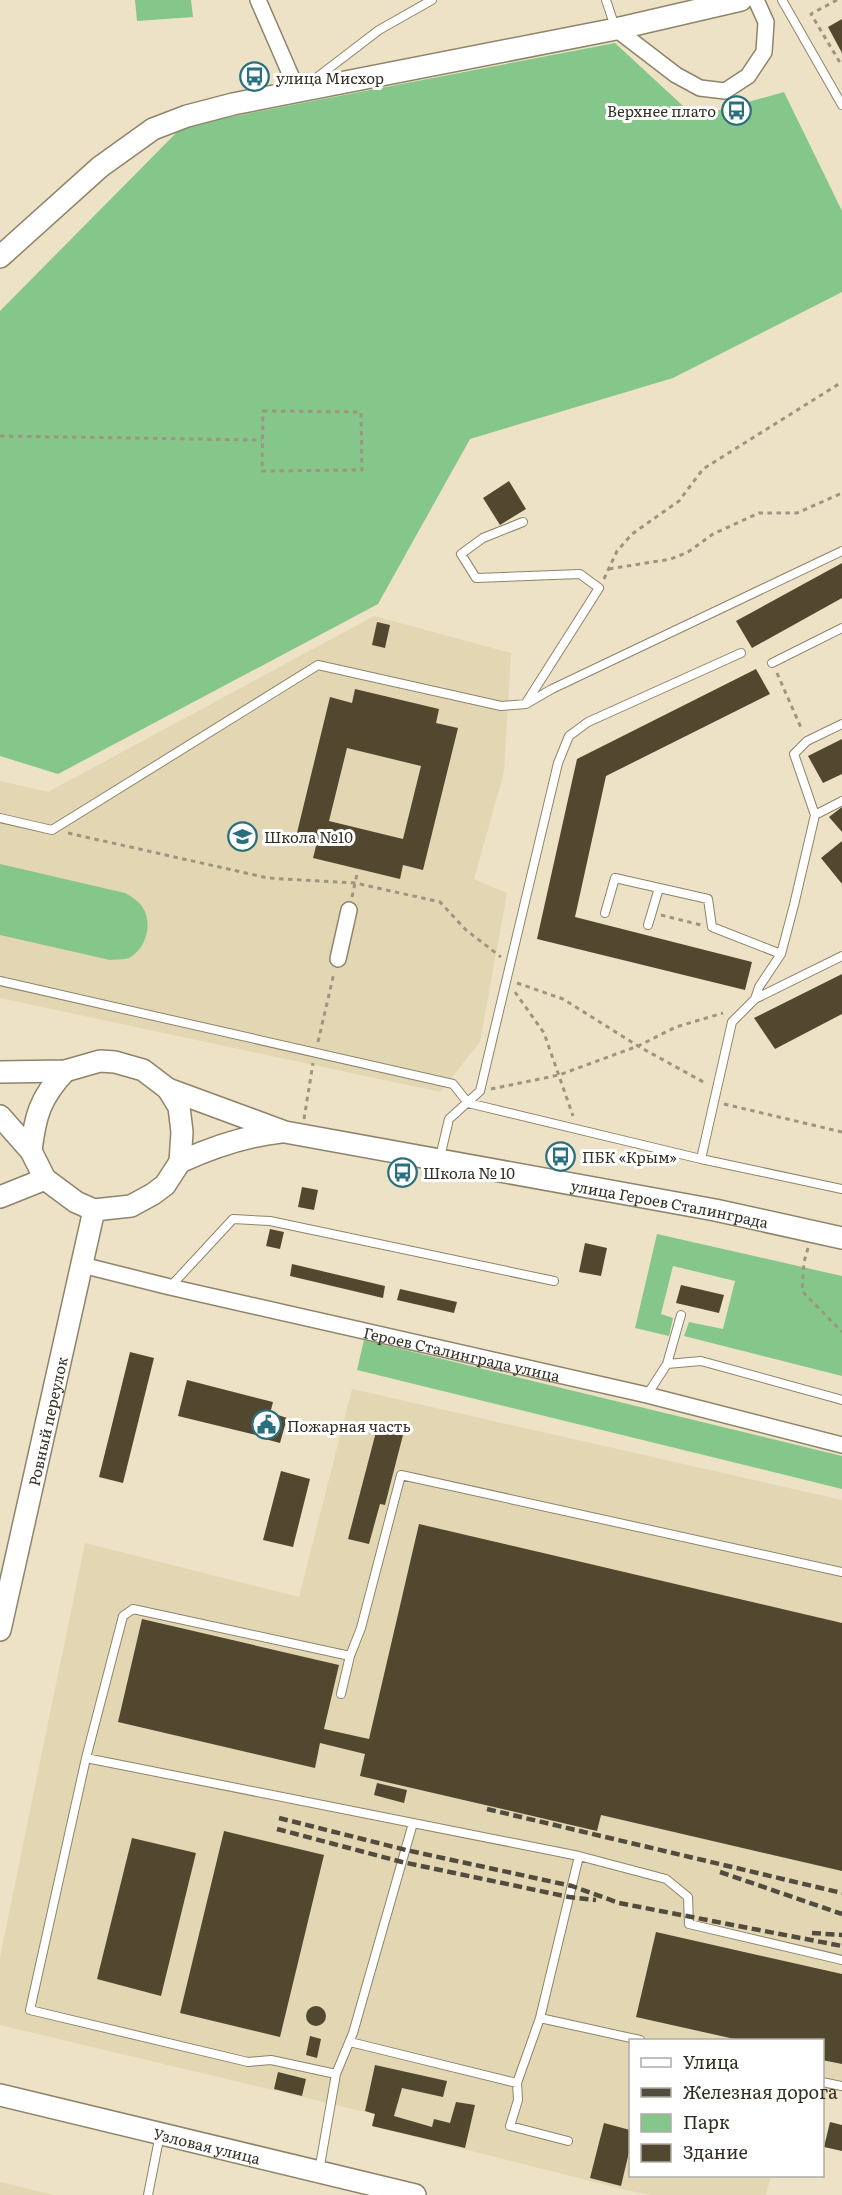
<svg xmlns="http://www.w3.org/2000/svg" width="842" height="2195" font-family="Literata,serif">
  <rect width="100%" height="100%" fill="#ede2c5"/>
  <path fill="#e3d6b3" d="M374,616L511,653L504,772L474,879L507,893L480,1042L440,1092L0,998V781L48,792Z
    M352,1389L842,1500V2092L823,2088L822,2040H630V2176H771L766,2195H650L626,2190L372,2126L374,2114L0,2025V1957L85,1543L299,1597Z
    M0,2182L53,2195H0Z"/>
  <path fill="#85c68b" d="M135,0H191L193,17L137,21Z
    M615,43L695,117L784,92L842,211V292L673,378L470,439L378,604L58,774L0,756V311L183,126Z
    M0,864L125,893C132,897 139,901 143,908C153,924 146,949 129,958C124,960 116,959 110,960L0,935Z
    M657,1234L842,1276V1376L684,1336L689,1322L723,1329L735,1281L673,1266L661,1314L673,1318L669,1336L635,1328Z
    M364,1340L842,1456V1489L357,1370Z"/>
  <path fill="#524830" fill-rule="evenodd" d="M842,19V53L828,27Z
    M509,481L526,509L500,525L483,498Z
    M842,563V598L752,648L736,621Z
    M377,622L390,625L385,648L372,645Z
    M756,669L770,694L606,776L575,917L752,962L745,990L537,939L577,759Z
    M355,689L439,709L436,723L458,728L423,870L403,865L400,879L313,858L316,846L295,841L330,697L352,703ZM347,748L421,766L403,839L329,821Z
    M842,739V774L823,783L808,756Z
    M842,807V832L829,817Z
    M842,841V884L821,858Z
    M842,974V1014L775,1049L754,1018Z
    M302,1187L318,1190L314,1210L298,1207Z
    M270,1229L284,1232L280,1249L266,1246Z
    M585,1243L607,1248L601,1276L579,1272Z
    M292,1264L385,1286L383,1298L290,1276Z
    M681,1285L724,1295L719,1313L676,1303Z
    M400,1289L457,1302L454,1313L397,1300Z
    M130,1352L154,1358L123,1483L99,1477Z
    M187,1380L273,1402L264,1437L178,1416Z
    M272,1413L287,1418L280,1443L265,1439Z
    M377,1428L403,1435L385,1505L380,1504L369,1544L348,1539Z
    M281,1471L310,1479L293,1547L263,1540Z
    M419,1524L842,1623V1871L601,1815L597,1831L360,1776L365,1754L320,1743L315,1768L118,1722L142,1619L339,1665L324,1729L369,1739Z
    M377,1783L407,1790L404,1803L374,1795Z
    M224,1831L324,1855L280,2037L180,2013Z
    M132,1838L196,1853L161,1996L97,1979Z
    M656,1932L842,1974V2064L822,2060V2040H739L636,2017Z
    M306 2016a10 10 0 1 1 20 0a10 10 0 1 1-20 0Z
    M310,2036L321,2039L317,2058L306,2055Z
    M375,2065L447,2081L443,2097L402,2088L394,2116L432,2127L434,2119L450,2123L456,2102L475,2105L465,2148L372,2126L375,2114L365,2111Z
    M278,2072L306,2079L302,2096L274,2089Z
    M830,2122L842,2125V2151L824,2147Z
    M604,2123L630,2130V2148L621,2186L590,2178Z"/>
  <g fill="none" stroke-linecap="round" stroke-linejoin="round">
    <defs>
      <path id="lane" d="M606,0L615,27
        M782,0L842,105
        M311,82L379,30L432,0
        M523,522L483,538L461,554L476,578L580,574L599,588L526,703
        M772,663L842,628
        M815,815L794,754L807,741L842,724
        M0,818L52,830L318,665L501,706L526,704L552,689L842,551
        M605,913L615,878L708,899L712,927L781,954
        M648,925L659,888
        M0,981L453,1084L468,1103L701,1159L842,1189
        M755,999L842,956
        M440,1157L449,1119L480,1091L558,763L569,736L588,722L741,653
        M701,1159L732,1022L755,999L759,987L781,954L794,905L815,815L842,801
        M170,1287L233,1219L270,1221L554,1281
        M667,1364L681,1315
        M647,1395L667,1364L701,1361L842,1400
        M341,1694L350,1656L361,1628L401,1475L842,1572
        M86,1758L413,1823L353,2033L336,2074L319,2171
        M413,1823L579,1856L540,2018L640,2040
        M579,1856L666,1879L688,1897L689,1924L842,1960
        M350,2042L517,2083L540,2018
        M336,2074L271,2060L248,2062L30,2010L86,1758L123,1616L133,1609L350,1656
        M822,2082L842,2086
        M517,2083L518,2100L510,2126L568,2141
        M148,2195L160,2134"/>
      <g id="street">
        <path d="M258,0L298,92"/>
        <path d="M616,29L676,75L700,88L725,91L748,76L764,52L766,22L756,0"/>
        <path d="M338,959L349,910"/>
        <path id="s1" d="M82,1265L170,1287L647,1395L842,1445"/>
      </g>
      <g id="secondary">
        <path d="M0,257L100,167L153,129L187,116L233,104L616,29L741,0"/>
        <path d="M0,1072L65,1071L100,1061L115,1062L143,1070L168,1089L179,1107L182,1132L180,1162L165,1185L153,1194L131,1206L94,1210L76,1202L45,1179L31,1151L0,1116"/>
        <path id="s2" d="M168,1089L285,1132L715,1210L842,1238"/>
        <path d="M31,1151C35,1116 40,1098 65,1071"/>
        <path d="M180,1162C213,1147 245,1136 281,1132"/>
        <path d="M0,1197L45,1179"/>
        <path id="s3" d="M0,1630L94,1210"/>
        <path id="s4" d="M0,2095L415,2195"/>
      </g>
    </defs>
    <use href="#lane" stroke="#8e846a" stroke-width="10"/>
    <use href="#street" stroke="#8e846a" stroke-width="18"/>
    <use href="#secondary" stroke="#8e846a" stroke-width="24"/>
    <path stroke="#9d957f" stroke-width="3" stroke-dasharray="4.5 4.5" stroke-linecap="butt" d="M837,0L811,14L842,66
      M263,411L361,412L362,470L262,471Z
      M0,436L262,440
      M609,569L671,559L688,552L713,534L759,513H797L842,493
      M604,579L617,551L632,534L679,501L703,469L842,382
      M777,673L802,730
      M68,833L268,878L355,883L440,902L466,930L501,957
      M352,897L357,874
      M661,915L701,925
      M517,983L563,999L638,1046L707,1084
      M515,992L544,1033L573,1116
      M318,1042L334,973
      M491,1089L559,1075L638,1046L676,1027L723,1013
      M724,1104L842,1132
      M304,1119L313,1063
      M808,1248L804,1262L802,1291L842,1332"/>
    <use href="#lane" stroke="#fff" stroke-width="8"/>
    <use href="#street" stroke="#fff" stroke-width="15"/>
    <use href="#secondary" stroke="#fff" stroke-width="21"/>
    <path stroke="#514c3e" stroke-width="4.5" stroke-dasharray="9 4.5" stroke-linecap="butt" d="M487,1809L842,1893
      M279,1818L406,1850L572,1886L619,1903L842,1946
      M277,1829L402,1862L569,1897L596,1900
      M720,1872L842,1914
      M812,1933L842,1935"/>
  </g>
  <defs>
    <symbol id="bus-ring" viewBox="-11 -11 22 22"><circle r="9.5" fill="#fff" stroke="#2b6f7f" stroke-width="1.5"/><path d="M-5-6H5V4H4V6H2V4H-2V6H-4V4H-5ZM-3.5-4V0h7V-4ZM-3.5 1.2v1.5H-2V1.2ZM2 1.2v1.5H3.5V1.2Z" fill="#2b6f7f"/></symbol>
    <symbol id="school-ring" viewBox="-11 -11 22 22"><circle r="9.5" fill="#fff" stroke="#2b6f7f" stroke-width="1.5"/><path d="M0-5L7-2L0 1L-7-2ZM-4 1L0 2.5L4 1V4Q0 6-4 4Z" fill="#2b6f7f"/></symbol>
    <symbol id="civic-ring" viewBox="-11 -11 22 22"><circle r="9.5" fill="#fff" stroke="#2b6f7f" stroke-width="1.5"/><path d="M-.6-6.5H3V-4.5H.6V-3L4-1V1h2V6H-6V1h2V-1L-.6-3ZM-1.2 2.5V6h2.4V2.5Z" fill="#2b6f7f"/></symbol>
  </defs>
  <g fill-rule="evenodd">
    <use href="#bus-ring" x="238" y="60" width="33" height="33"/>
    <use href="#bus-ring" x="720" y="94" width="33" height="33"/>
    <use href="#school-ring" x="226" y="820" width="33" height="33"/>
    <use href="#bus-ring" x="544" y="1140" width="33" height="33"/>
    <use href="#bus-ring" x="386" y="1156" width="33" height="33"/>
    <use href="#civic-ring" x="250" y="1408" width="33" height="33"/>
  </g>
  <g text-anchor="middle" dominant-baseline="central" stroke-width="6" stroke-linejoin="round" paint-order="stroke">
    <g font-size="15" fill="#332f24" stroke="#fff" text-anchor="start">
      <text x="276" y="77">улица Мисхор</text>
      <text x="716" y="110" text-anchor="end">Верхнее плато</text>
      <text x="264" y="836">Школа №10</text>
      <text x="582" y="1156">ПБК «Крым»</text>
      <text x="423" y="1172">Школа № 10</text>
      <text x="287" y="1425">Пожарная часть</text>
    </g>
    <g font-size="15" fill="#332f24" stroke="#fff">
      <text stroke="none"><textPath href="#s2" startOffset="516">улица Героев Сталинграда</textPath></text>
      <text stroke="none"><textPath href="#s1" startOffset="390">Героев Сталинграда улица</textPath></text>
      <text stroke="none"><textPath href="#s3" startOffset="214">Ровный переулок</textPath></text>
      <text stroke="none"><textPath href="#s4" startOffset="213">Узловая улица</textPath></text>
    </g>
  </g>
  <rect x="629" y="2039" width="195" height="138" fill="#ffffff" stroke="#adaca7" stroke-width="1.5"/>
  <rect x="641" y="2058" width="30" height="9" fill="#ffffff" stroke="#adaca7" stroke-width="1.5"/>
  <text x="683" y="2069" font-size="18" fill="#332f24">Улица</text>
  <rect x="641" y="2088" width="30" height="9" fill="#514c3e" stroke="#adaca7" stroke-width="1.5"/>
  <text x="683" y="2099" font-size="18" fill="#332f24">Железная дорога</text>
  <rect x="641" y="2114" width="30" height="18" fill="#85c68b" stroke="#adaca7" stroke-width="1.5"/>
  <text x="683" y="2129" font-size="18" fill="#332f24">Парк</text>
  <rect x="641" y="2144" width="30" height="18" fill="#524830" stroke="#adaca7" stroke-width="1.5"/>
  <text x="683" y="2159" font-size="18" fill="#332f24">Здание</text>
</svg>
